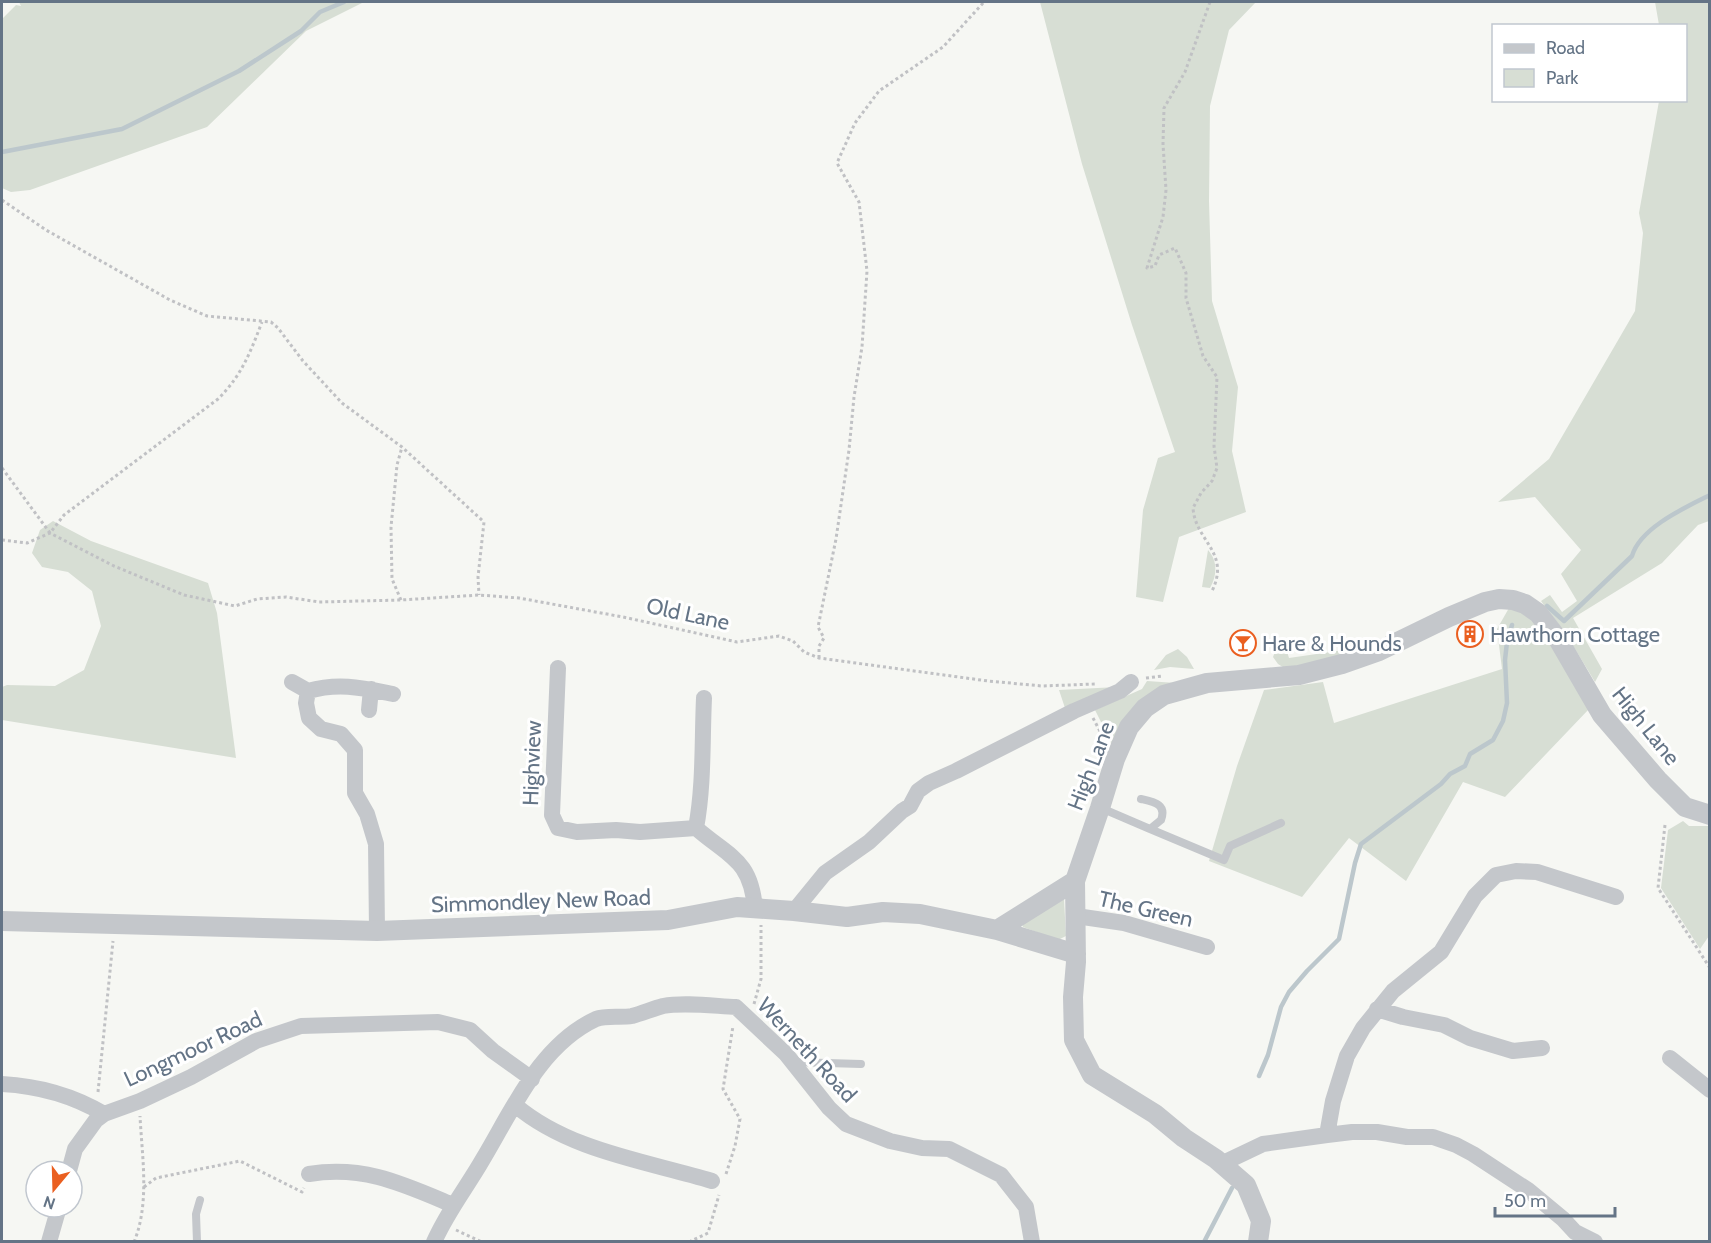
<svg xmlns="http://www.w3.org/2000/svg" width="1711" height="1243" font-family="Cabin,sans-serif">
  <rect width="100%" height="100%" fill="#f6f7f3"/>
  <path fill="#d7ded4" d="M19,2H364L306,31L207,127L30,190L11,192L2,188V19L16,5L21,6Z
    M1040,2H1256L1229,30L1210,106L1209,201L1212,301L1238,387L1232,451L1246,512L1179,537L1163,602L1136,597L1143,510L1158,458L1175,452L1132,325L1082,164Z
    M1655,2H1709V521L1698,525L1662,563L1573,618L1602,669L1595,682L1566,634L1541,601L1550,595L1562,612L1577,601L1561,574L1581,550L1535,497L1498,502L1549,459L1635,311L1643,233L1639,213L1659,101L1686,100V26L1659,25Z
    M53,521L91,541L208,583L217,613L236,758L2,720V687L7,685L55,686L84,670L101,626L92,591L68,572L42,567L32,553L40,530Z
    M1208,550C1218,561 1217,576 1210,588L1202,587Z
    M1509,608L1524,613L1537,621L1589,709L1505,797L1463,782L1406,881L1349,838L1302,897L1209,861L1237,766L1264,690L1323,682L1334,723L1502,669L1497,629Z
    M1283,638L1289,658L1344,650L1345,656L1286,669L1278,664L1273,657L1280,639Z
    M1178,649L1187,657L1194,669L1170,667L1154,670L1166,655Z
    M1147,681L1176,683L1114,748L1095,710L1142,689Z
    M1117,687L1066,711L1059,690Z
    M1683,821L1689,826H1709V936L1700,949L1661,888L1668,830Z
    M1064,899L1066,936L1058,940L1023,927L1022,923Z"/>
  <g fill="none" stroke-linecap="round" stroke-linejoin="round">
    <path stroke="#bcc7cc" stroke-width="4.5" d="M2,152L122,129L239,71L301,31L320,12L344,2
      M1547,606L1564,621L1632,556C1640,528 1684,508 1710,495
      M1259,1076L1268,1055L1281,1007L1289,992L1307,971L1339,939L1355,863L1361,844L1441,784L1450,774L1465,766L1470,754L1493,740L1503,721L1507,703L1505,660L1507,642L1512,625
      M1204,1242L1232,1188"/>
    <path stroke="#c0c1c4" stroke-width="3" stroke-dasharray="3 3" stroke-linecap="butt" d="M1210,2L1185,72L1164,108L1163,144L1166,190L1163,217L1147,268L1155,266L1159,255L1175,248L1186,273V298L1203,356L1217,377L1214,446L1217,468L1212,481L1201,493L1193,508C1195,541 1231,552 1212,591
      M2,200L46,230L170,300L207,316L271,322L278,328L303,361L342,403L402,447L484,522L478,577L479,595
      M2,468L50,533L64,515L218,399C242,375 250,353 262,322
      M2,540L27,543L50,533L114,566L184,595L235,606L257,599L286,597L319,602L401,600L479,595L519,598L623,617L737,642L779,636L793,641L804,652L819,658L988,681L1042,686L1095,684
      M401,600L392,579L391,527L397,465L402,447
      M819,658V646L824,638L818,627L836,539L849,450L854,397L862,347L867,271L859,202L837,163L855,123L879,91L943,47L984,2
      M1146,678L1163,676
      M1093,718L1104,739
      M1665,825L1658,888L1710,968
      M754,1004L761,979V925
      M98,1092L113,941
      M726,1174L735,1146L740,1119L723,1089L733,1026
      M144,1187L156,1178L240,1161L302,1192L304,1188
      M456,1230L482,1242
      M134,1242C150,1203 142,1157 140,1116
      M689,1242L708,1233L719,1195"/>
    <path stroke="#c4c7cb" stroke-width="8" d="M1101,808L1150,829L1161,820C1167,804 1154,802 1141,799
      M1150,829L1224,860L1230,846L1281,823
      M793,1062L861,1064
      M197,1242L196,1214L200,1200"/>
    <path stroke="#c4c7cb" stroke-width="16" d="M558,668L552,815L558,828L577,832L616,830L640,832L696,828C729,857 751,859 755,909
      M292,682L308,691
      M369,710L371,689
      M696,828C704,785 702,741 704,698
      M794,911L825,873L869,842L902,811L910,806L918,791L929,783L956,771L1074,711L1120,691L1131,682
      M1076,916L1124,923L1207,947
      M377,931L376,844L367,814L355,793V750L341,734L321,729L309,718L306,703L308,691C339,682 363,688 393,694
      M1377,1009L1403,1017L1444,1025L1470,1038L1513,1051L1542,1048
      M1670,1058L1710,1090
      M2,1084C39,1086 72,1095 104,1114
      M515,1105C569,1151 646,1161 712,1181
      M1327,1135L1333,1101L1347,1056L1363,1028L1393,991L1441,952L1475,896L1496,875L1516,871L1537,872L1616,897
      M1221,1164L1263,1144L1327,1135L1352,1132H1377L1407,1137H1433L1456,1145L1473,1154L1528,1190L1563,1219L1575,1232L1595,1242
      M69,1171L75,1149L96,1120L104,1114L140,1101L191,1077L256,1041L301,1026L438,1022L470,1030L493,1051L532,1079
      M309,1174C364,1165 403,1184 453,1205
      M49,1242L59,1207
      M434,1242C447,1212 467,1187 483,1159C513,1109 540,1045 596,1019C606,1015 621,1018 632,1016C643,1013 652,1009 663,1006C684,1002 714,1006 736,1007L786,1054L829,1108L846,1124L890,1141L922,1148L949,1149L1001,1175L1026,1207L1032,1242"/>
    <path stroke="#c4c7cb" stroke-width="20" d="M2,921L377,931L668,920L737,907L794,911L847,917L883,912L920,914L997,930L1076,954
      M997,930L1075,881
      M1258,1242L1261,1221L1246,1185L1216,1159L1184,1138L1155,1114L1092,1075L1074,1040L1073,997L1076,962L1075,881L1100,808L1115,759L1129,727L1145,708L1164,695L1207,683L1299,675L1342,664L1379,651L1449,617L1485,602L1499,599L1513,600L1525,604L1538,613L1558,639L1602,715L1658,780L1685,807L1710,815"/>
  </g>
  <defs>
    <symbol id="building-ring" viewBox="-11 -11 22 22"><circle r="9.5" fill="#fff" stroke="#ea5f20" stroke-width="1.5"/><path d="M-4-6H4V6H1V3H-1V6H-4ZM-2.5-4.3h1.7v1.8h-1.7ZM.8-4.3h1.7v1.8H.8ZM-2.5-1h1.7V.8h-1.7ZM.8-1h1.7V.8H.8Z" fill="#ea5f20"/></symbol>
    <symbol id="bar-ring" viewBox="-11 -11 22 22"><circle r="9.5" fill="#fff" stroke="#ea5f20" stroke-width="1.5"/><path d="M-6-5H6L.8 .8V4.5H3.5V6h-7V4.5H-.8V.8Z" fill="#ea5f20"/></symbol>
  </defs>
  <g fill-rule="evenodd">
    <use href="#building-ring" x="1455" y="619" width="30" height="30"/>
    <use href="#bar-ring" x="1228" y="628" width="30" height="30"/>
  </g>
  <g text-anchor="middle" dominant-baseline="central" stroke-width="6" stroke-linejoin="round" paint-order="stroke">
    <g font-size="22" fill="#647486" stroke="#fff">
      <text transform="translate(688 614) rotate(12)">Old Lane</text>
      <text transform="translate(1646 726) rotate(51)">High Lane</text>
      <text transform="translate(532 763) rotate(-88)">Highview</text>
      <text transform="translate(1091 766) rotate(-69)">High Lane</text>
      <text transform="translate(541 901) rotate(-2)">Simmondley New Road</text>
      <text transform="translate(1146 909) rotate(13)">The Green</text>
      <text transform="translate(193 1049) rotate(-25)">Longmoor Road</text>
      <text transform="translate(807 1050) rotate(47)">Werneth Road</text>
    </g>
    <g font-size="22" fill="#647486" stroke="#fff" text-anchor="start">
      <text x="1490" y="634">Hawthorn Cottage</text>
      <text x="1262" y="643">Hare &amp; Hounds</text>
    </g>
  </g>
  <rect width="1711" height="1243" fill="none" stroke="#647486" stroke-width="6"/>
  <rect x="1492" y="24" width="195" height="78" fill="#ffffff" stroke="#c1c7cf" stroke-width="1.5"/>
  <rect x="1504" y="44" width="30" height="9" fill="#c4c7cb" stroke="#c1c7cf" stroke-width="1.5"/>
  <text x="1546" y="54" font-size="18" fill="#647486">Road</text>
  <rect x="1504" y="69" width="30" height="18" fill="#d7ded4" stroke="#c1c7cf" stroke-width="1.5"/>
  <text x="1546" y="84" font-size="18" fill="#647486">Park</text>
  <g transform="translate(54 1189) rotate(199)"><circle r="28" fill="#ffffff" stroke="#c1c7cf" stroke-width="1.5"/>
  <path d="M0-4.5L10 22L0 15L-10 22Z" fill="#ea5f20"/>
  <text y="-9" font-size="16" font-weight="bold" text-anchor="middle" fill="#647486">N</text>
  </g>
  <path d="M1495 1207v9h120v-9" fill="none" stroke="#647486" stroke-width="3"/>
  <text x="1504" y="1207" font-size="18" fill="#647486" stroke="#ffffff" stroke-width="4.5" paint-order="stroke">50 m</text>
</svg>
